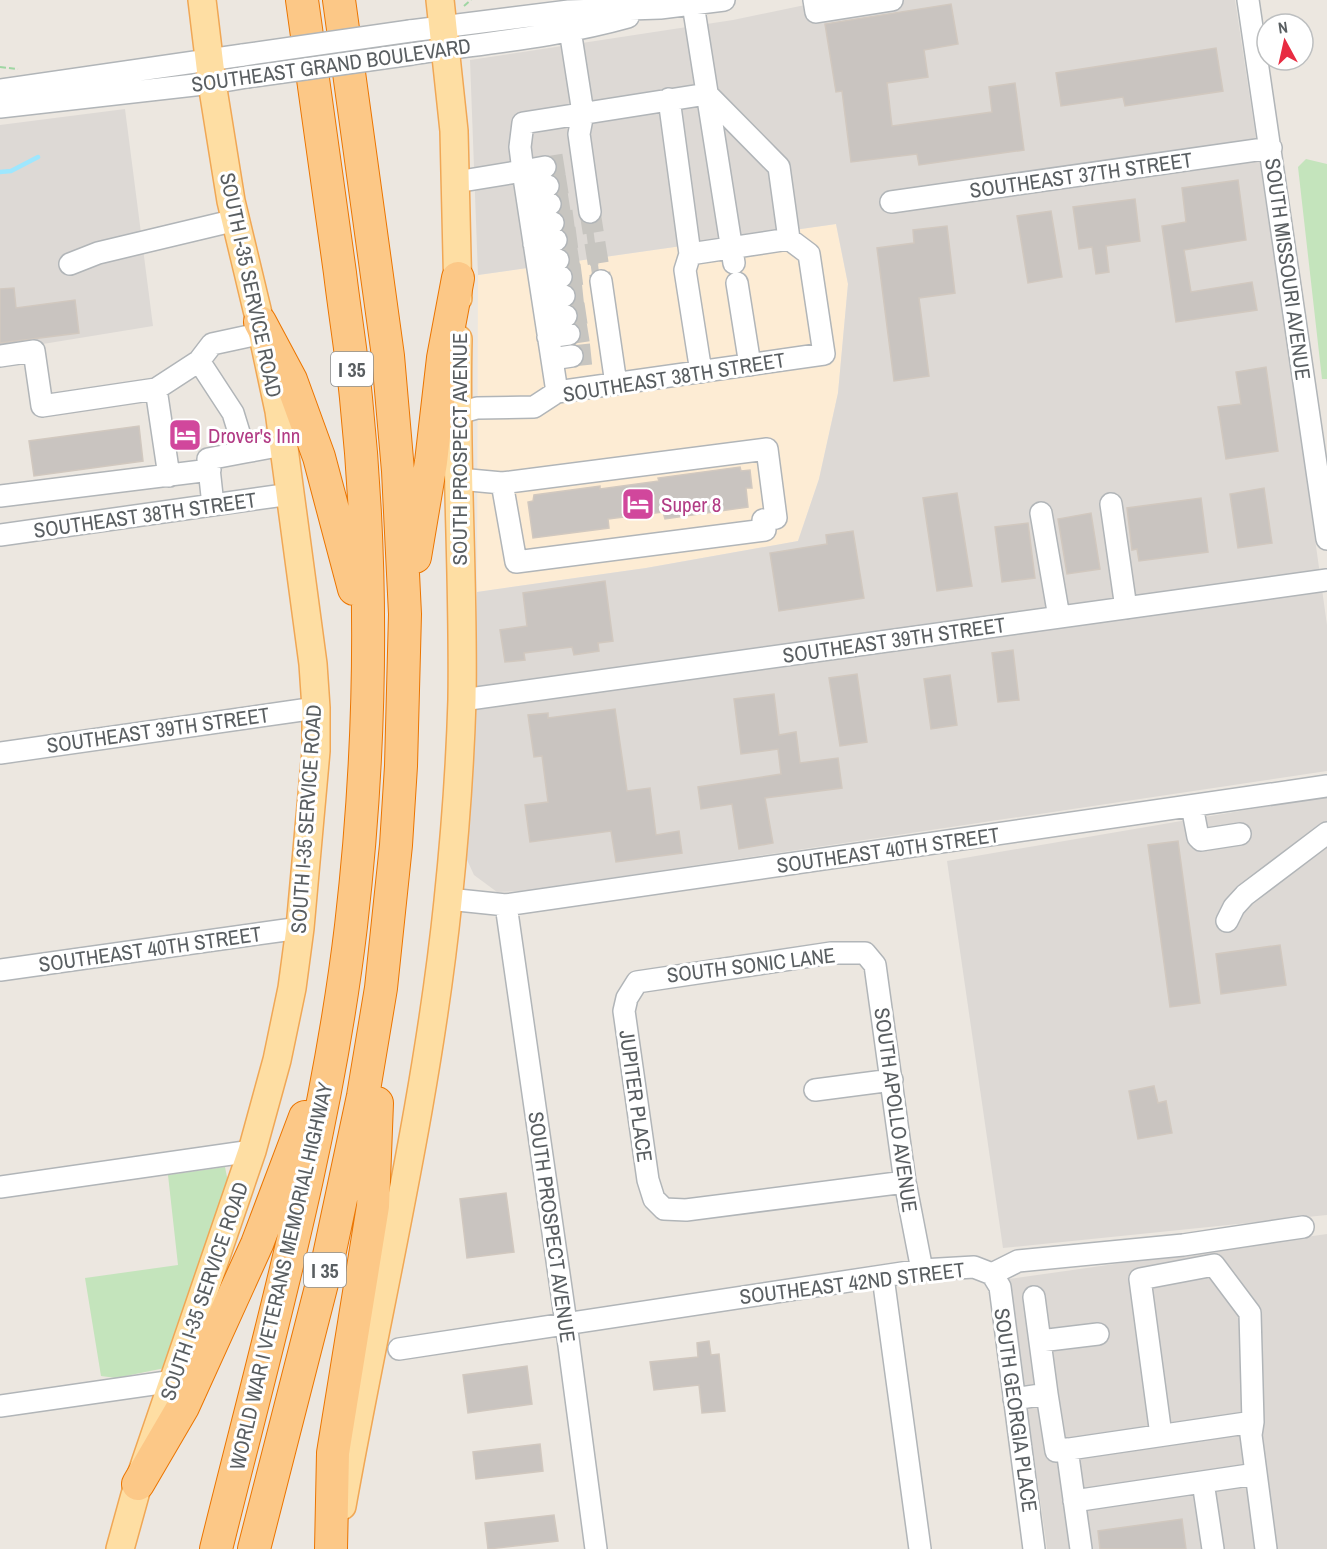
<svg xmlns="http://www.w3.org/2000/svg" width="1327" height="1549" font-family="'Archivo Narrow',sans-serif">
  <rect width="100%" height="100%" fill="#ece7e0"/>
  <path fill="#fdecd4" d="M836,224L848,284L838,393L819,479L798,541L646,568L477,592L478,275Z"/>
  <path fill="#ddd9d5" d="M829,0H1235L1294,388L1327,625V771L523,891L497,892L474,875L462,849L475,713L477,592L646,568L798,541L819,479L838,393L848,284L836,224L478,275L470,60L733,20Z
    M125,109L153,326L0,351V125Z
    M1327,796V1215L1003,1248L947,861Z
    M1327,1234V1549H1047L1009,1279Z"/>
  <path fill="#c4e4bc" d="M1306,159L1327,164V379H1322L1298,167Z
    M225,1167L228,1182L165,1368L116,1378L101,1376L85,1278L178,1265L168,1175Z"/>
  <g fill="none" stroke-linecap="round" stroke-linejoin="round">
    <path stroke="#9ee7fe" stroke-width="4.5" d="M0,172L11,171L38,157"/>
  </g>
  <path fill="#c9c4c0" stroke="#d1c8bf" stroke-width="1.5" d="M951,4L958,44L924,50L928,77L887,83L892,126L992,112L989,87L1015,83L1024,150L919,165L917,154L851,162L842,91L836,92L825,24Z
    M1216,48L1223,91L1125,106L1123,97L1061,106L1056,73Z
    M1238,180L1246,240L1184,250L1191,292L1252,282L1257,310L1176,322L1162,226L1186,222L1182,188Z
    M1135,199L1140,241L1106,246L1109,272L1096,274L1092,247L1079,249L1073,207Z
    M1051,211L1062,277L1028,283L1017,216Z
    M947,226L955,293L919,298L929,376L894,381L877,248L914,243L913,230Z
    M14,288L16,308L75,300L79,333L0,343V289Z
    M1266,367L1278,451L1226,459L1218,407L1241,404L1236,372Z
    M139,426L143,461L34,476L29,441Z
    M740,467L741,471L750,470L752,488H746L748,507L665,519L663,512L608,519L609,528L533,538L528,502L533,501L534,495L600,486V489L659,481L658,478Z
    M1264,488L1272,543L1238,548L1230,494Z
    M957,493L972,586L937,591L923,498Z
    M1201,498L1208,552L1139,561L1137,549L1132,550L1127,508Z
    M1091,513L1100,569L1067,574L1058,519Z
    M1028,523L1035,578L1002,582L995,527Z
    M853,531L864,598L779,611L770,553L827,544L826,535Z
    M605,581L613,641L598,643L599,651L574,655L572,647L524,653L525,660L505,662L500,630L527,626L523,593Z
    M1013,650L1019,700L998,702L992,653Z
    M857,674L867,742L840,746L829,678Z
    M950,675L957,725L931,729L924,679Z
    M774,694L779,735L796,732L800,763L838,758L842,788L765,798L773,843L739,849L732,804L701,809L698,787L781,774L778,749L741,754L734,699Z
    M615,709L627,791L650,788L656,835L679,831L682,853L616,862L611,831L530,842L525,805L548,802L542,756L534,757L528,715L548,713V718Z
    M1178,841L1200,1003L1170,1007L1148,845Z
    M1280,945L1286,985L1221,994L1216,954Z
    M1154,1086L1158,1103L1166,1101L1172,1133L1138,1139L1129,1091Z
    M506,1193L514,1252L467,1258L460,1199Z
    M709,1341L711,1355L719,1354L725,1411L702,1413L699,1385L654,1390L650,1362L698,1357L697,1343Z
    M527,1366L532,1404L468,1413L463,1375Z
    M540,1444L543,1471L476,1479L473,1452Z
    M554,1515L558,1541L488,1549L485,1523Z
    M1182,1519L1186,1549H1100L1098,1531Z"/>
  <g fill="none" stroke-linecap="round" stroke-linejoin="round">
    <path stroke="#c7c5c0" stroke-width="21" stroke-dasharray="21 10" stroke-linecap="butt" d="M545,167L564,164
      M548,186L567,183
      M550,204L569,201
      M590,212L601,281
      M553,223L591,218
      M556,240L594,235
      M558,260L597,254
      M561,277L599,272
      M564,296L583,294
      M566,316L586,313
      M569,334L588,331
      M572,356L591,354"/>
    <defs>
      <path id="minor" d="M814,0L816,12L892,0
        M1248,0L1327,539
        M693,4L734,263
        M570,30L583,113L579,134L590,212
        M410,31L569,11L660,8L724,0
        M412,54C484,43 557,37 628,17
        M0,90L243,55
        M669,99L690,254L789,239L779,167L707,94
        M0,107L212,83L247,77
        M545,167L523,171L557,392
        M456,182L523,171L520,147L523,123L707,94
        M526,190L548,186
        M891,202L1271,148
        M529,208L550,204
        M532,226L553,223
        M534,244L556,240
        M690,254L685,270L701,372
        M538,263L558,260
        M70,264L98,253L236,220
        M540,280L561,277
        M601,281L616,384
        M737,283L750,365
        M543,299L564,296
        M546,318L566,316
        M548,337L569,334
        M0,356L34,351L42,406L156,389L199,361L233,413L245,452L208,459L213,505
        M552,359L572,356
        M199,361L212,344L263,333
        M156,389L169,476
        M456,414L477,408L534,407L557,392L824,354L809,254L789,239
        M245,452L283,445
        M459,479L502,483L516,562L765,530L763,520L776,518L767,449L502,483
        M0,496L210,470
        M1111,504L1126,608
        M1041,513L1059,617
        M0,535L291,494
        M462,700L1327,580
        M0,753L316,708
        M1192,806L1198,837L1201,840L1240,834
        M448,899L506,905L1327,786
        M506,905L566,1323L596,1549
        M1227,921L1234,907L1245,895L1327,833
        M0,970L300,928
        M815,1090L892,1080
        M905,1182L686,1210L664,1209L654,1199L648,1180L624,1011L627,998L637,982L831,953H865L875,965L905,1182L922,1270
        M0,1187L252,1151
        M992,1274L1000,1287L1034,1549
        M883,1277L920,1549
        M1040,1341L1098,1334
        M399,1349L922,1270L974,1267L992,1274L1018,1261L1183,1245L1303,1227
        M1047,1394L1056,1451L1253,1422
        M1014,1399L1047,1394L1034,1297
        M0,1406L174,1381
        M1161,1435L1140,1279L1214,1265L1250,1313L1253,1422L1251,1435L1266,1549
        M1067,1449L1081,1549
        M1203,1482L1213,1549
        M1074,1501L1256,1474"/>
      <path id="major" d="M440,0L454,131L458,298
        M342,1506C378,1304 427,1105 448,901C455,834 460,767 462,700C464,580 455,460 458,339
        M120,1549L138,1484L252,1151L277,1060L292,988L300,928L316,751V708L313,664L279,411L260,322L231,201L212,83L202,0"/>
      <path id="highway" d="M260,322L291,380L319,457L354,589
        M415,557L431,462L443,358L458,278
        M138,1484L183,1407L257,1244L305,1117
        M216,1549C267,1343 326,1137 351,926C371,753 374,571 356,398C352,357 345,315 340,273C327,182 315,91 302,0
        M254,1549L328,1260L363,1096L381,988L396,845L401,766L405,614L398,471L388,356L339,0
        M331,1549L333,1453L373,1206L377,1103"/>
    </defs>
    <use href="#minor" stroke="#b1b5b8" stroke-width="24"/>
    <use href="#major" stroke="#f0a755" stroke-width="30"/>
    <use href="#highway" stroke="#eb7501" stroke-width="34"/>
    <path stroke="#9fd6a3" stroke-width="2" stroke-dasharray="6 3" stroke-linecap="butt" d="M464,6L471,0
      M0,67L18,69"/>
    <use href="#minor" stroke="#fff" stroke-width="21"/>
    <use href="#major" stroke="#fedea3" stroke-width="27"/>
    <use href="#highway" stroke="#fcc887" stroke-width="32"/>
    <defs>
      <path id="minor-bridge" d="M243,55L410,31
        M247,77L412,54"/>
    </defs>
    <use href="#minor-bridge" stroke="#b1b5b8" stroke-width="24" stroke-linecap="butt"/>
    <use href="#minor-bridge" stroke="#fff" stroke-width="21"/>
  </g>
  <defs>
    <symbol id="hotel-square" viewBox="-11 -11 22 22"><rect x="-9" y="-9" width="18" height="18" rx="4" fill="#d1479c" stroke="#fff"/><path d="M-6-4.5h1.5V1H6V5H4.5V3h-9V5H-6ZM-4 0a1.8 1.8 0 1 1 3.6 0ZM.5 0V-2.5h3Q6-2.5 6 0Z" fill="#fff"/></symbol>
  </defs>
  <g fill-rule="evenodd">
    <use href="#hotel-square" x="166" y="416" width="38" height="38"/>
    <use href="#hotel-square" x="619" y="485" width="38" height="38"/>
  </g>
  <g text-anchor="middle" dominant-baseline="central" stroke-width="6" stroke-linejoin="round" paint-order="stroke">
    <g fill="#fff" stroke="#8b8e90" stroke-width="1.5">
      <rect x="331" y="352" width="42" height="34" rx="4.5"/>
      <rect x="304" y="1253" width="42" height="34" rx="4.5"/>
    </g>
    <g font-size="20" font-weight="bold" fill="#595e61">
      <text x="352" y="369">I 35</text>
      <text x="325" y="1270">I 35</text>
    </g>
    <g font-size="21" fill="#595e61" stroke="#fff">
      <text transform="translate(331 65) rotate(-8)">SOUTHEAST GRAND BOULEVARD</text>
      <text transform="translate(1081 175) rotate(-8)">SOUTHEAST 37TH STREET</text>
      <text transform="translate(1288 269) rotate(82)">SOUTH MISSOURI AVENUE</text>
      <text transform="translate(251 285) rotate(78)">SOUTH I-35 SERVICE ROAD</text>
      <text transform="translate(674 377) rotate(-9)">SOUTHEAST 38TH STREET</text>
      <text transform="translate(459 449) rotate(-90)">SOUTH PROSPECT AVENUE</text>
      <text transform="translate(145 515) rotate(-8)">SOUTHEAST 38TH STREET</text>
      <text transform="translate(894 640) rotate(-8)">SOUTHEAST 39TH STREET</text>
      <text transform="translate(158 730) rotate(-8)">SOUTHEAST 39TH STREET</text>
      <text transform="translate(306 819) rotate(-86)">SOUTH I-35 SERVICE ROAD</text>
      <text transform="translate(888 850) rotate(-8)">SOUTHEAST 40TH STREET</text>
      <text transform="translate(150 949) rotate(-8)">SOUTHEAST 40TH STREET</text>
      <text transform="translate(751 965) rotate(-7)">SOUTH SONIC LANE</text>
      <text transform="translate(636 1096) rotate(82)">JUPITER PLACE</text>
      <text transform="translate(896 1110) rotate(82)">SOUTH APOLLO AVENUE</text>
      <text transform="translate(552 1227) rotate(82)">SOUTH PROSPECT AVENUE</text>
      <text transform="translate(281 1276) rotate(-77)">WORLD WAR I VETERANS MEMORIAL HIGHWAY</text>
      <text transform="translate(852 1283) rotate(-7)">SOUTHEAST 42ND STREET</text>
      <text transform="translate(204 1291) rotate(-71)">SOUTH I-35 SERVICE ROAD</text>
      <text transform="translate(1016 1410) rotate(82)">SOUTH GEORGIA PLACE</text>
    </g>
    <g font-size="21" fill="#b23c85" stroke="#fff" text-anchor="start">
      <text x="208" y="435">Drover's Inn</text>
      <text x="661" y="504">Super 8</text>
    </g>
  </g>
  <g transform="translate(1285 42) rotate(352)"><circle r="28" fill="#ffffff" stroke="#bdbfc0" stroke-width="1.5"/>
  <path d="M0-4.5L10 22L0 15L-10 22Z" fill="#e82b41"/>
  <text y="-9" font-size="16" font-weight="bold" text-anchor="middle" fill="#595e61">N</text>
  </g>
</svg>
